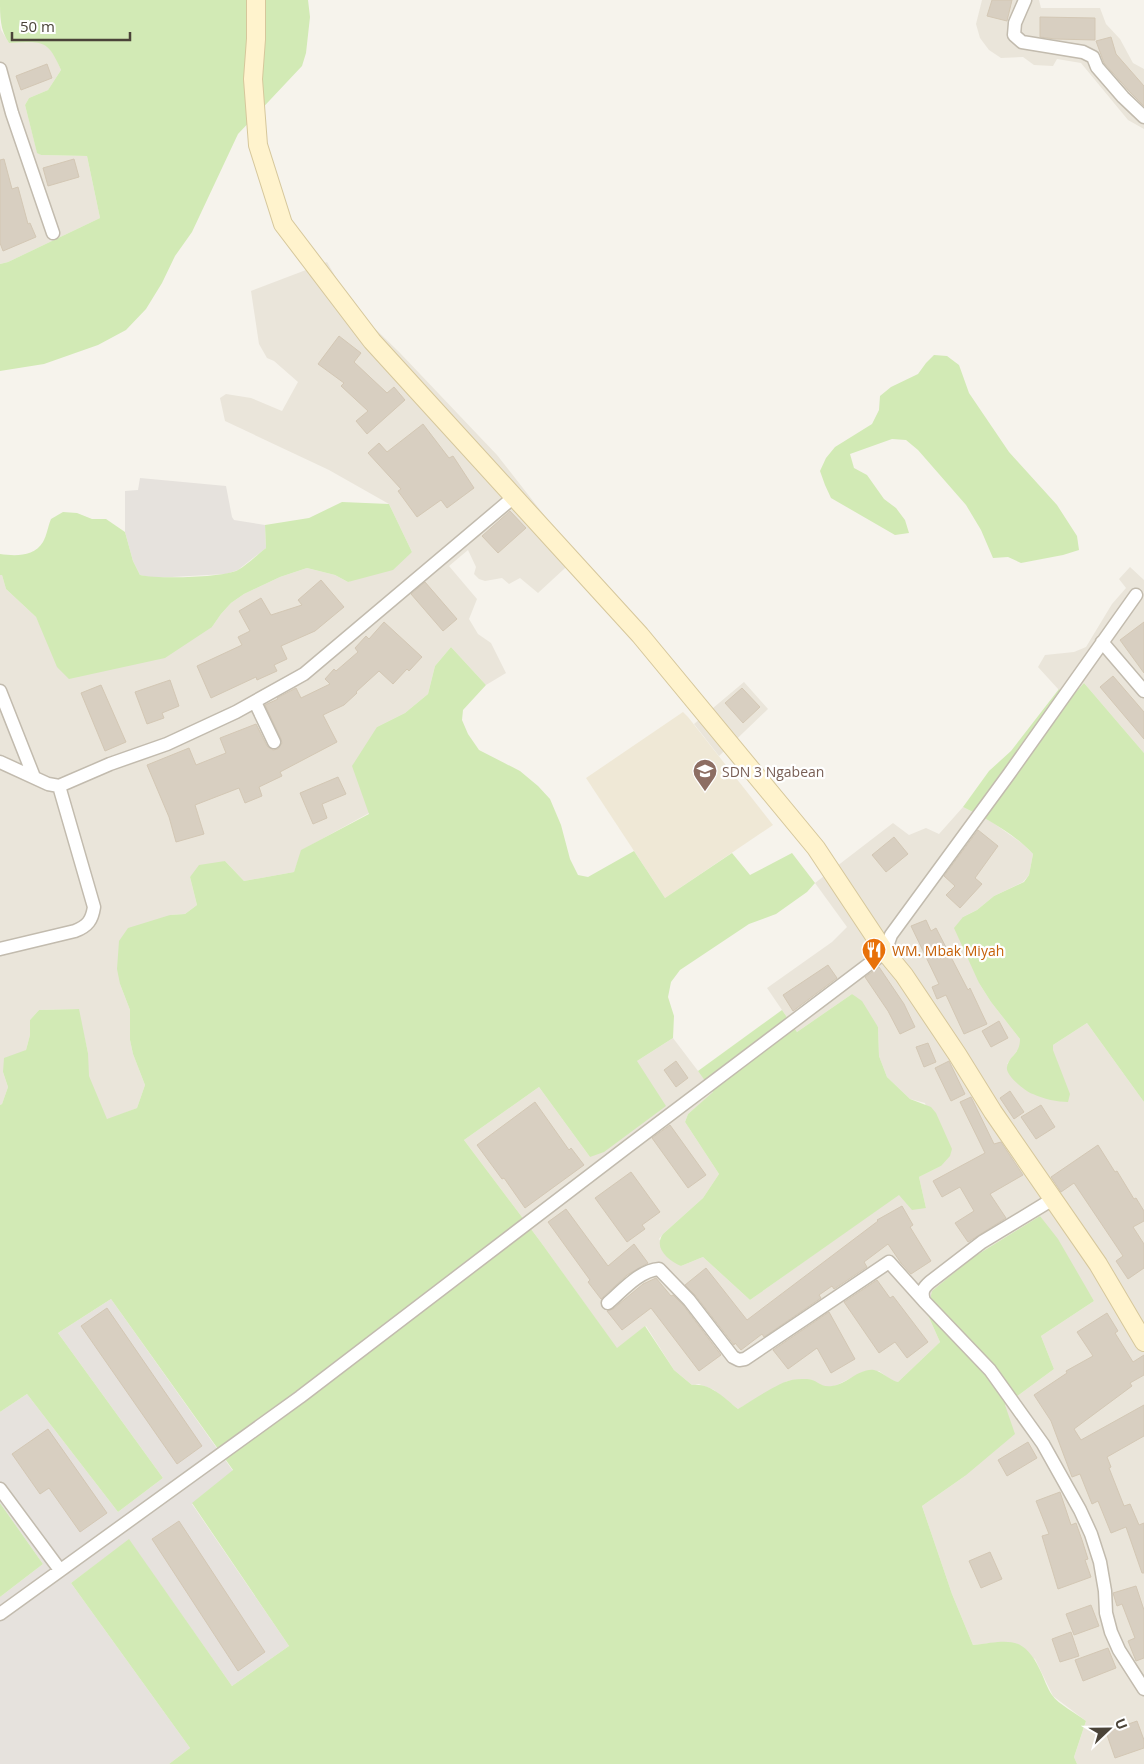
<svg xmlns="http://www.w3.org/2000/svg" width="1144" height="1764" font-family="'Open Sans',sans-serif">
  <rect width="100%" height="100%" fill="#f6f3ec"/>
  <path fill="#eae5da" d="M982,0H1039L1041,8H1100L1106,24L1120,39L1133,63L1144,69V129L1128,120L1081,63L1057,59L1053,66L1034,65L1023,57L1001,58L989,50L980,38L976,24Z
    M0,25L1,30L9,43L39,42L47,45L56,58L61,70L48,90L29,98L25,105L37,152L41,155L87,156L100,218L8,262L0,264Z
    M327,262L353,307L400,353L497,455L577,557L538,593L520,578L509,584L502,578L485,581L479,579L474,574L476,567L468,550L449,566L477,599L469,619L478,634L491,643L506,673L486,685L451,647L435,666L428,694L405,713L377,727L369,813L302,850L294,872L244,881L225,861L190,877L197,905L185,914L170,915L120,984L130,1010V1040L133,1054L145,1085L137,1108L107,1120L88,1076V1053L78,1009L39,1010L30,1020V1035L26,1050L3,1072L8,1087L2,1104L0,1105V575H2L6,589L36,617L39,623L212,627L221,614L231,603L244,594L280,577L307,568L335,575L348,582L412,552L389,504L329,470L225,421L220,398L226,394L251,398L282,411L298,382L274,361L267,358L259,344L251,291Z
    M1130,567L1144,580V753L1084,683L1069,701L1038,667L1045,655L1074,652L1086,647L1112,604L1126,588L1119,579Z
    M744,682L768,709L719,756L694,724Z
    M963,807L992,822L1023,844L1033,854L1029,875L1023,882L994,896L977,910L963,917L979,983L991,1002L1020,1039V1047L1007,1064L1053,1050V1045L1087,1023L1144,1102V1764H1077L1074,1757L1086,1721L1053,1696L1035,1659L1005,1642L973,1645L952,1594L922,1506L965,1476L1005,1405L1054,1369L1041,1336L1094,1301L1040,1216L972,1258L927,1313L940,1342L898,1382L891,1380L879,1371H865L837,1385L830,1387H823L810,1379L787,1381L738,1409L714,1390L699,1384L692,1385L674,1370L646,1326L617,1349L540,1241L464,1140L539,1087L590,1157L637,1061L673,1038L714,1092L688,1114L685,1122L719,1174L703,1198L663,1234L659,1239L681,1266L703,1257L750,1300L899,1194L926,1208L919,1177L941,1166L925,1103L910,1099L887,1077L879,1056L878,1027L852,994L797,1032L767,988L832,942L847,927L815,883L893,823L909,835L926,828L939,834Z"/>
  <path fill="#e6e2dd" d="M140,478L226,486L232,517L234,520L265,525L266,548L238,570L226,574L154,578L140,575L133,561L125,532V491L138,490Z
    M111,1299L233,1471L192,1504L289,1646L232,1686L129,1540L71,1583L190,1748L169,1764H0V1597L43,1564L0,1503V1412L27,1394L118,1512L163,1478L58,1333Z"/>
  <path fill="#efe8d6" d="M683,712L688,717L773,825L665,898L586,778Z"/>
  <path fill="#d2eab5" d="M0,0H308L310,17L306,53L302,66L238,134L192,232L175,256L162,283L146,309L126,330L98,345L44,364L0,371V264L8,262L100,218L87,156L41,155L37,153L25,105L29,98L48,90L61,70C47,37 41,42 9,43C0,30 0,16 0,0Z
    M934,355L947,356L959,365L969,393L1009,452L1057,505L1077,536L1079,550L1063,555L1021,563L1008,557L993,558L981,530L966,505L918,450L906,440L892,439L850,454L854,468L867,475L884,499L896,508L905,520L909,533L895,535L831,498L825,485L820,471L826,458L835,447L872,424L879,410L880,396L891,387L918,374L926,363Z
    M342,502L389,504L412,552L393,570L348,582L335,575L307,568L280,577L244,594L231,603L221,614L212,627L165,658L69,679L57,667L36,617L6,589L2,575H0V554C15,556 34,557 43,542C47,535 48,526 51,519L63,512L77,513L92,519H106L125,532L133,561L140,575C157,579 222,578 238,570C247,565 257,555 266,548L265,525L309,518Z
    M451,647L486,685L463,710L462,720L468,734L479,750L520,771L538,786L550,799L561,825L570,859L578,875L588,877L634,851L665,898L732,853L750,875L792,853L815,883L807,892L776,914L749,924L680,970L671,982L668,997L674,1016L673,1038L637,1061L666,1106L604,1152L590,1157L539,1087L464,1140L540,1241L617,1348L645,1326L674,1370L692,1385C711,1383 724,1398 738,1409C749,1402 777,1384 788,1381C794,1379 801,1379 807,1379C817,1379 820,1388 832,1386C846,1385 859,1368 874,1370C883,1372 889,1380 898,1382L940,1342L927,1313L932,1291L972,1258L1040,1216L1058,1239L1094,1301L1041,1336L1054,1369L1005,1405L1015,1434L965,1476L922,1506L952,1594L973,1645C1007,1641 1023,1634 1040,1670C1044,1678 1047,1688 1052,1695C1058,1704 1077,1714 1086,1721L1074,1757L1077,1764H169L190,1748L71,1583L129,1539L232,1686L289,1646L192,1503L233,1470L111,1299L58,1333L163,1478L118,1512L27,1394L0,1412V1105L2,1104L8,1087L3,1072L4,1058L26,1050L30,1035V1020L39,1010L79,1009L88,1053L89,1076L107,1119L137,1108L145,1085L133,1054L130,1040V1010L120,984L117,969L119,941L128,928L170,915L185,914L197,905L190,877L199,865L225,861L244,881L294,872L301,850L369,814L352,766L377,727L405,713L428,694L435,666Z
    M1084,683L1144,753V1102L1087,1023L1053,1045V1050L1070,1094L1068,1102C1058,1102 1043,1099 1033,1094C1025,1091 1005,1075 1007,1067C1009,1055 1020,1055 1020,1039L991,1002L979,983L954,928L963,917L977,910L994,896L1024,882L1029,875L1033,854C1013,833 989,820 963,807L989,771L1011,751L1059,689L1069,700Z
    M852,994L862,1001L878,1027L879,1056L887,1077L910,1099L931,1107L936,1113L952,1149L950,1156L941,1166L919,1177L926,1208L912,1210L899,1195L750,1300L703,1257L681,1266C668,1260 653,1248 663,1234L703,1198L719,1174L685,1122L688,1114L713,1092L698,1071L782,1010L797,1032Z
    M0,1503L43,1564L0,1597Z"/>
  <path fill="#d8cfc1" stroke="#d3c7b4" d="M992,0H1012L1007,21L987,16Z
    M1040,17L1095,18V40L1055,39L1040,37Z
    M1111,37L1116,54L1144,86V106L1129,91L1104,63L1096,41Z
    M47,64L52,78L21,90L16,76Z
    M4,159L12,189L18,187L28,224L30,223L36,237L3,251L0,243V160Z
    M74,159L79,177L48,186L43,168Z
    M339,336L361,353L354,362L387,393L394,387L405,400L367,434L356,421L368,411L341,386L344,383L318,364Z
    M423,424L449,458L453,456L474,488L447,508L441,500L417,517L398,491L401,489L368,453L379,443L387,452Z
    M510,511L526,528L498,553L482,536Z
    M321,580L344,607L315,631L281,646L287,659L274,665L277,671L257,680L256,677L211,698L197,666L242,645L238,637L250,631L239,611L261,598L271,615L302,605L298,600Z
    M425,582L457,619L443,631L411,594Z
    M384,622L422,657L409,671L407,669L393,684L379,671L356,692L357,693L344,705L323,715L337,742L280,772L282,776L259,787L262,796L245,803L239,788L195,805L204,834L176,842L169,817L147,765L189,748L196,765L226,753L220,738L256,724L267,746L273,750L278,749L282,743L281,739L265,705L278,699L277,698L296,688L301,698L330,684L325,679L334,669L336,671L358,652L355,648L366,636L369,639Z
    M1144,622V673L1120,640Z
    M1113,676L1144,712V739L1100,687Z
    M170,680L179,706L162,713L164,718L147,724L135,692Z
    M101,685L126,742L105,751L81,693Z
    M742,688L760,707L743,723L725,703Z
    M338,777L346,794L322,804L327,818L313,824L300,793Z
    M978,830L998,846L975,878L982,884L960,908L946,895L955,886L944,876Z
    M894,837L908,854L886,872L872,855Z
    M926,920L931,931L936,928L968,990L970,988L987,1024L964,1034L946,995L937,999L932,987L939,984L911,926Z
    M828,965L837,978L793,1011L783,995Z
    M879,967L904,1004L915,1027L900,1034L888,1011L865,977Z
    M999,1021L1008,1038L991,1047L982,1031Z
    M928,1043L936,1062L924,1067L916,1047Z
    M676,1061L688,1078L676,1087L664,1070Z
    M949,1061L965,1094L951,1101L935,1068Z
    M1010,1091L1024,1112L1014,1119L1000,1098Z
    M971,1097L994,1144L1001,1142L1023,1175L990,1194L1006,1218L968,1242L955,1223L974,1211L960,1187L942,1197L933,1181L985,1153L960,1102Z
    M535,1102L569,1150L571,1148L584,1165L525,1208L504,1178L502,1179L477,1145Z
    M1041,1105L1055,1127L1036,1139L1021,1117Z
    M670,1125L706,1175L688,1188L652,1138Z
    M1098,1145L1115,1172L1117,1171L1134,1199L1136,1198L1144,1211V1221L1133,1227L1144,1244V1268L1128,1279L1116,1261L1123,1256L1074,1183L1061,1192L1051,1177Z
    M631,1172L660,1212L642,1225L645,1229L627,1242L595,1198Z
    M902,1206L913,1225L910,1227L931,1261L911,1274L901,1263L888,1244L864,1262L867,1267L834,1289L832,1286L819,1295L821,1298L764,1337L762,1334L741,1350L735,1343L734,1345L695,1295L685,1285L706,1268L747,1320L878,1221L877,1220Z
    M566,1209L608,1266L634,1244L648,1263L627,1275L601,1299L588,1282L590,1280L548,1222Z
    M656,1278L671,1296L673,1295L683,1305L721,1355L699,1371L651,1308L622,1330L607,1311L613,1309L643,1284Z
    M877,1280L890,1298L893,1296L928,1342L907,1358L895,1342L879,1353L844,1302Z
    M107,1308L202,1446L177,1464L81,1326Z
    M829,1312L855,1359L831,1373L817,1348L788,1369L773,1350Z
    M1107,1313L1118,1331L1115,1333L1133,1362L1144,1355V1375L1130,1383L1132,1386L1074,1429L1081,1440L1144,1405V1436L1107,1457L1111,1467L1109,1468L1124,1506L1130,1504L1139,1525L1144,1523V1573H1142L1126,1527L1111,1533L1098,1501L1092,1504L1080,1474L1072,1477L1051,1421L1034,1395L1067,1373L1066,1371L1093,1356L1077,1332Z
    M48,1429L107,1513L80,1532L49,1488L40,1494L12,1454Z
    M1028,1442L1037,1458L1007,1476L998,1460Z
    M1060,1492L1071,1525L1076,1523L1082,1540L1088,1559L1085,1560L1091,1577L1058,1589L1042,1536L1049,1534L1036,1501Z
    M179,1521L265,1652L238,1671L152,1539Z
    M990,1552L1002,1579L981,1588L969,1561Z
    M1136,1586L1144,1610V1658L1136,1661L1128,1641L1135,1638L1122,1604L1117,1606L1113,1593Z
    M1091,1605L1099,1626L1074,1635L1066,1614Z
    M1071,1632L1079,1656L1060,1662L1052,1639Z
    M1108,1648L1116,1668L1083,1681L1075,1660Z
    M1137,1721L1144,1740V1748L1115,1758L1106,1732Z"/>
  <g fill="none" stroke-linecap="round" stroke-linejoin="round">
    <defs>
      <path id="street" d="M1025,0L1015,23L1014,35L1022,42L1083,52L1093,57L1097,67L1123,97L1144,117
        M0,69L12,113L53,233
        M1102,642L1144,691
        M0,691L34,777
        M255,702L274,742
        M0,762L48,784L59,786L110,764L167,744L236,712L304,674L515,496
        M0,949L75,931C88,926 92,920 94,907L59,786
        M924,1301C921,1292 923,1288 930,1282L982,1242L1053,1199
        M608,1303C622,1291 640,1270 659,1269L689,1300L733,1357L739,1360L745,1359L889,1262L924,1301L990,1370L1043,1444L1080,1510L1091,1534L1100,1562L1105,1591L1106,1613L1111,1632L1119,1650L1144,1689
        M0,1489L60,1570
        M0,1614L300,1397L627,1147L885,952L891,935L1009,774L1136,595"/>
      <path id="secondary" d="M256,0V39L253,79L258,145L283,224L372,341L640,635L816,848L885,952L904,975L957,1054L993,1112L1098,1264L1144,1342"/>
    </defs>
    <use href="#street" stroke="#c2bbae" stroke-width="15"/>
    <use href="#secondary" stroke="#d6c79b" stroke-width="20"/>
    <use href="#street" stroke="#fff" stroke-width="12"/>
    <use href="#secondary" stroke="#fff3cd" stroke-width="18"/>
  </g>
  <defs>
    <symbol id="school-pin" viewBox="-11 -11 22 30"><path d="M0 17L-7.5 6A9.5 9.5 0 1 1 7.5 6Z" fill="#8d6e63" stroke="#fff"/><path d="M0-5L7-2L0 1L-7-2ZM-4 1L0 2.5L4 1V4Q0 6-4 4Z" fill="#fff"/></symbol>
    <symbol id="restaurant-pin" viewBox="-11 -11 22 30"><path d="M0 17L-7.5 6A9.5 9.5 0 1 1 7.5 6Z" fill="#e8710a" stroke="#fff"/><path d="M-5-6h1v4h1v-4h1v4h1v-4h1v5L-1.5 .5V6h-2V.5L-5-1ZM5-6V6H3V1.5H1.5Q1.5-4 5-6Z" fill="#fff"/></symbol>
  </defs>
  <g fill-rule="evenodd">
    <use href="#school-pin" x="691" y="757" width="28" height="38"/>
    <use href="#restaurant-pin" x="860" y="936" width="28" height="38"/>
  </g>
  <g text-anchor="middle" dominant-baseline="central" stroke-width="4.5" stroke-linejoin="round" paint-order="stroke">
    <g font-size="14" fill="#785e54" stroke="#fff" text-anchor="start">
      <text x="722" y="771">SDN 3 Ngabean</text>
    </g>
    <g font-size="14" fill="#c56008" stroke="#fff" text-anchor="start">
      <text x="892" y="950">WM. Mbak Miyah</text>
    </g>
  </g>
  <g transform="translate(1109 1729) rotate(68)" stroke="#ffffff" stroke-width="4" paint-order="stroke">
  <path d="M0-4L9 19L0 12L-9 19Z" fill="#4b4439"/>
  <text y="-8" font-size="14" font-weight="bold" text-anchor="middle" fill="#4b4439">U</text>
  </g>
  <path d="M12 32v8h118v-8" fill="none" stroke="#4b4439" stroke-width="2.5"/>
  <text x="20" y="32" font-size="15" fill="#4b4439" stroke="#ffffff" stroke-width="4" paint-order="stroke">50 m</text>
</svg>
